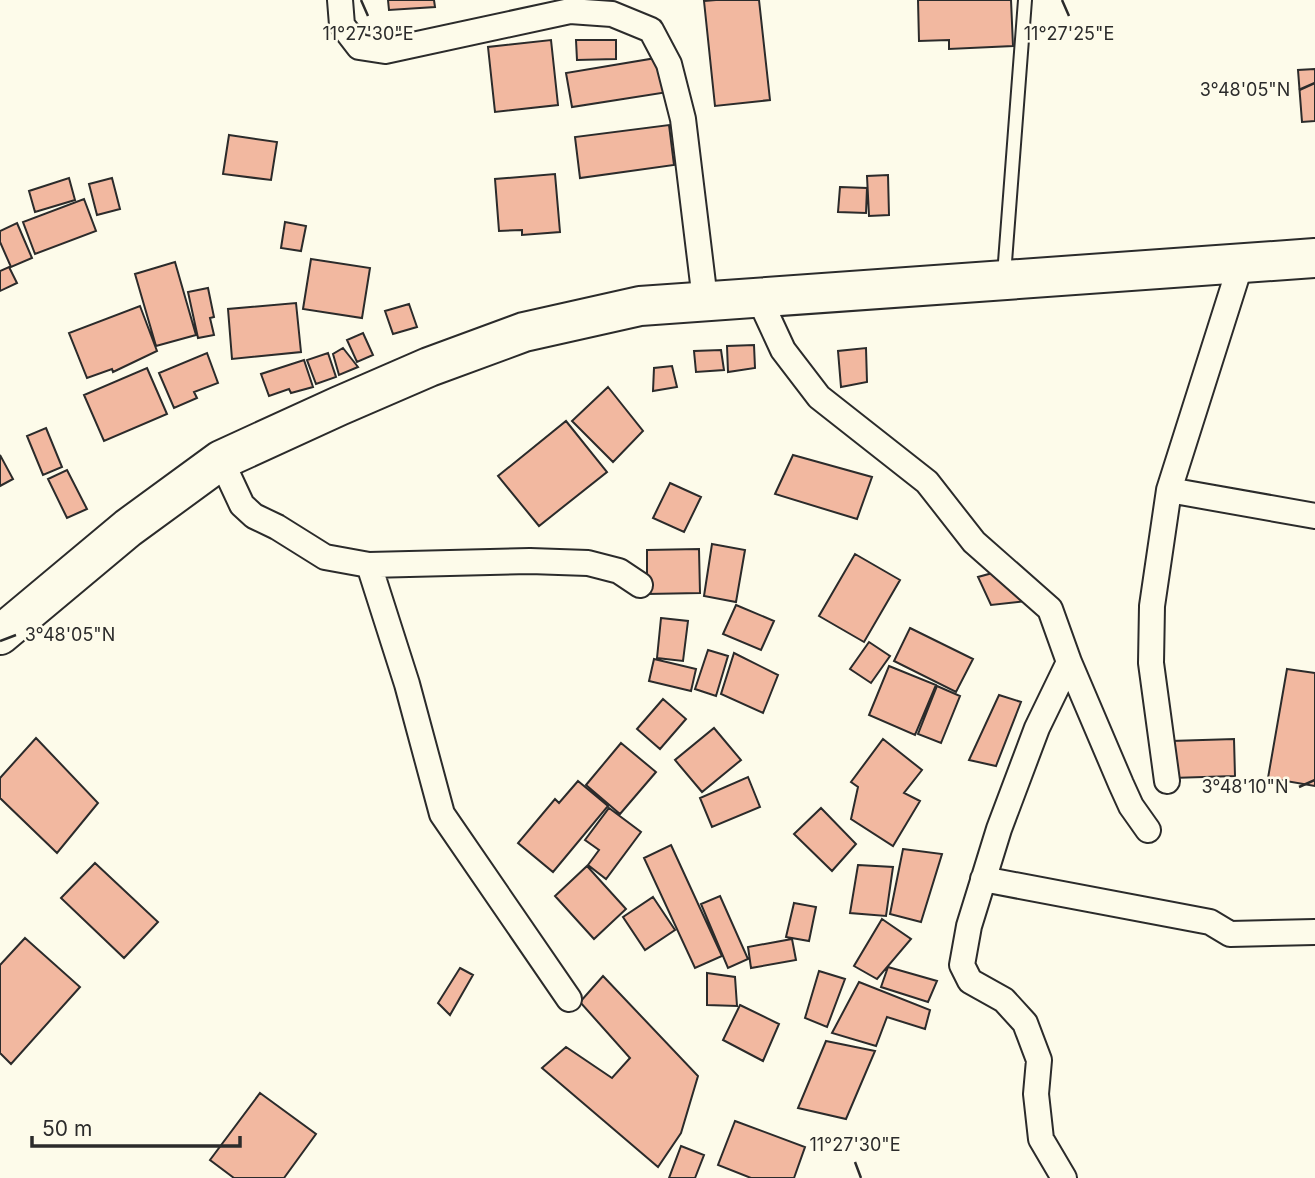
<svg xmlns="http://www.w3.org/2000/svg" width="1315" height="1178" font-family="Inter,sans-serif">
  <rect width="100%" height="100%" fill="#fdfbea"/>
  <path fill="#f2b8a0" stroke="#2b2b2b" stroke-width="2" d="M388,0H434L435,7L389,10Z
    M716,0H759L770,100L715,106L704,1Z
    M918,0H1011L1013,46L949,49V40L919,41Z
    M551,40L558,105L495,112L488,47Z
    M576,40H616V59L577,60Z
    M662,57L668,92L572,107L566,73Z
    M1315,69V121L1302,122L1298,70Z
    M669,125L674,165L580,178L575,137Z
    M229,135L277,142L271,180L223,174Z
    M555,174L560,232L522,235V230L499,231L495,179Z
    M888,175L889,215L869,216L867,176Z
    M69,178L75,200L35,212L29,191Z
    M112,178L120,209L97,215L89,184Z
    M840,187L867,188L866,213L838,212Z
    M84,199L96,231L35,254L23,222Z
    M285,222L306,226L301,251L281,248Z
    M17,223L32,258L11,267L0,242V231Z
    M311,259L370,268L362,318L303,309Z
    M175,262L196,335L156,346L135,274Z
    M9,267L17,283L0,291V271Z
    M208,288L214,317L210,318L214,335L198,338L188,292Z
    M296,303L301,352L232,359L228,309Z
    M409,304L417,327L393,334L385,311Z
    M140,306L157,351L113,372L112,369L87,378L69,333Z
    M363,333L373,355L357,362L347,340Z
    M754,345L755,368L728,372L727,346Z
    M343,348L358,367L339,375L333,354Z
    M866,348L867,382L841,387L838,351Z
    M721,350L724,370L696,372L694,351Z
    M207,353L218,383L194,392L197,398L174,408L159,373Z
    M328,353L336,377L316,384L307,360Z
    M304,360L313,387L291,393L289,389L269,396L261,374Z
    M672,366L677,387L653,391L654,368Z
    M147,368L167,414L104,441L84,395Z
    M608,387L643,431L613,462L572,421Z
    M566,421L607,472L539,526L498,476Z
    M46,428L62,467L43,475L27,436Z
    M0,455L13,479L0,486Z
    M793,455L872,477L857,519L775,494Z
    M67,470L87,509L67,518L48,479Z
    M670,483L701,497L684,532L653,518Z
    M712,544L745,550L736,602L704,596Z
    M699,549L700,593L647,594V550Z
    M855,554L900,580L864,642L819,616Z
    M1000,571L1026,601L991,605L978,577Z
    M736,605L774,621L761,650L723,634Z
    M661,618L688,621L683,661L657,658Z
    M910,628L973,659L956,692L894,661Z
    M869,642L890,656L871,683L850,669Z
    M708,650L728,656L716,696L695,689Z
    M734,653L778,675L763,713L721,694Z
    M654,659L696,669L691,691L649,681Z
    M889,666L936,685L915,735L869,715Z
    M1287,669L1315,673V786L1268,778Z
    M937,686L960,696L941,743L918,734Z
    M999,695L1021,702L996,766L969,760Z
    M663,699L686,719L660,749L637,729Z
    M714,728L741,760L702,792L675,760Z
    M36,738L98,803L57,853L0,798V778Z
    M883,739L922,770L904,793L920,801L893,846L851,819L858,787L851,782Z
    M1234,739L1235,776L1172,778L1171,741Z
    M621,743L656,772L620,814L586,785Z
    M748,777L760,807L712,827L700,798Z
    M578,781L608,806L553,872L518,843L555,799L559,803Z
    M609,808L641,832L606,879L588,865L599,850L585,840Z
    M821,808L856,844L832,871L794,834Z
    M671,845L722,956L695,968L644,858Z
    M903,849L942,854L921,922L890,914Z
    M95,863L158,922L124,958L61,898Z
    M858,865L893,867L886,916L850,913Z
    M587,866L626,909L594,939L555,896Z
    M720,896L748,959L728,968L701,904Z
    M653,897L675,930L645,950L623,917Z
    M794,903L816,907L809,941L786,937Z
    M882,919L911,939L877,979L854,966Z
    M25,938L80,987L11,1064L0,1053V965Z
    M792,939L796,960L751,968L748,947Z
    M888,967L937,981L928,1002L881,987Z
    M460,968L473,975L450,1015L438,1003Z
    M819,971L845,979L827,1027L805,1018Z
    M707,973L735,977L737,1006L707,1005Z
    M603,976L698,1076L681,1133L658,1167L542,1068L566,1047L612,1078L630,1058L580,1002Z
    M859,982L930,1010L925,1029L887,1017L876,1046L832,1033Z
    M740,1005L779,1024L763,1061L723,1040Z
    M826,1041L875,1051L846,1119L798,1108Z
    M260,1093L316,1134L284,1178H234L210,1160Z
    M735,1121L805,1147L794,1178H751L718,1165Z
    M681,1146L704,1155L695,1178H669Z"/>
  <g fill="none" stroke-linecap="round" stroke-linejoin="round">
    <defs>
      <path id="lane" d="M1004,275L1025,0"/>
      <path id="street" d="M340,0L342,25L359,47L385,51L570,11L612,14L651,30L669,64L683,119L705,300
        M758,296L783,350L819,397L927,482L974,542L1050,609L1069,662L1121,784L1131,806L1148,830
        M221,460L242,505L254,516L277,527L325,557L369,565L530,561L588,563L619,571L640,585
        M1169,490L1315,516
        M369,565L407,684L442,814L569,999
        M1167,781L1151,663L1152,606L1169,490L1241,263
        M983,879L1210,922L1230,934L1315,932
        M1064,1178L1041,1139L1036,1094L1039,1060L1025,1023L1004,1000L970,981L962,965L969,926L999,829L1037,728L1069,662"/>
      <path id="primary" d="M0,635L128,528L221,460L339,406L429,367L524,332L640,306L1315,258"/>
    </defs>
    <use href="#lane" stroke="#2b2b2b" stroke-width="16"/>
    <use href="#street" stroke="#2b2b2b" stroke-width="28"/>
    <use href="#primary" stroke="#2b2b2b" stroke-width="42"/>
    <use href="#lane" stroke="#fdfbea" stroke-width="12"/>
    <use href="#street" stroke="#fdfbea" stroke-width="24"/>
    <use href="#primary" stroke="#fdfbea" stroke-width="38"/>
  </g>
  <path fill="none" stroke="#2b2b2b" stroke-width="2.5" d="M361,0L368,16M1062,0L1069,16M1299,90L1315,83M0,641L16,635M1299,787L1315,780M855,1162L861,1178"/>
  <g font-size="18" text-anchor="middle" fill="#2b2b2b" stroke="#fdfbea" stroke-width="5" stroke-linejoin="round" paint-order="stroke">
    <text x="368" y="40">11°27'30"E</text>
    <text x="1069" y="40">11°27'25"E</text>
    <text x="1245" y="96">3°48'05"N</text>
    <text x="70" y="641">3°48'05"N</text>
    <text x="1245" y="793">3°48'10"N</text>
    <text x="855" y="1151">11°27'30"E</text>
  </g>
  <path d="M32 1136v10h208v-10" fill="none" stroke="#2b2b2b" stroke-width="3.5"/>
  <text x="42" y="1136" font-size="21" fill="#2b2b2b" stroke="#fdfbea" stroke-width="5" paint-order="stroke">50 m</text>
</svg>
